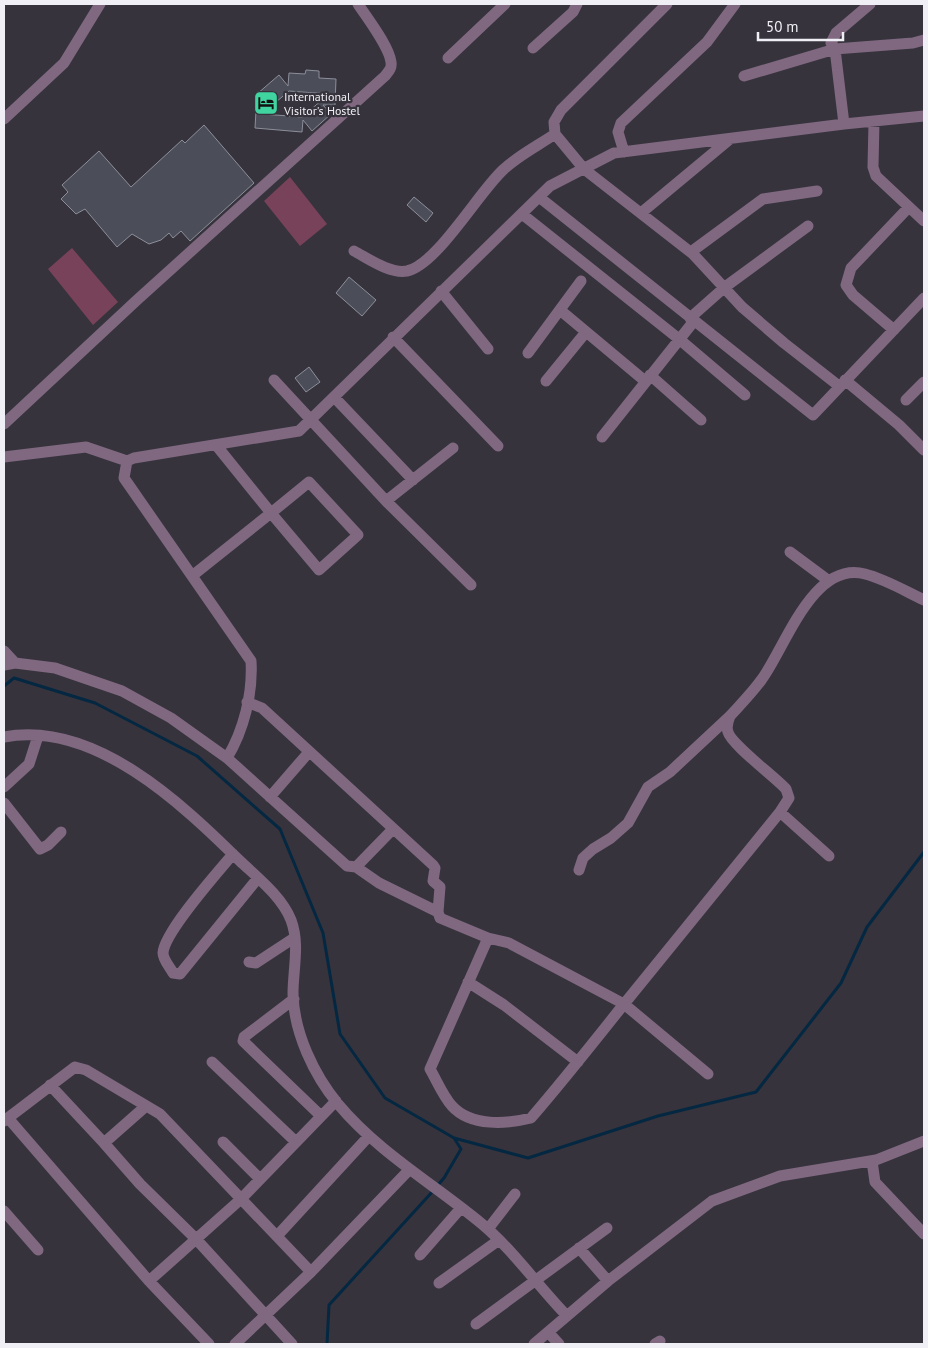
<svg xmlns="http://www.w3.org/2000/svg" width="928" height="1348" font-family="'PT Sans',sans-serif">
  <rect width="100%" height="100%" fill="#36333c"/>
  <path fill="#78425b" d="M290,177L327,224L300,246L264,201Z
    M72,248L118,302L93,325L48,269Z"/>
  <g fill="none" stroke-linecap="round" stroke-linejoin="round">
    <path stroke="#042842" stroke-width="3" d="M4,686L14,678L95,703L197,756L280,829L323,933L340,1034L385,1098L454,1138L528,1158L658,1116L756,1092L841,983L867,927L924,852
      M437,1186L444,1178L461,1149L454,1138
      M327,1344L329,1305L433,1191"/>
  </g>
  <path fill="#4b4e58" stroke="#8c8f9a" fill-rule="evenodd" d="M306,70L319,71V78L336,79L335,105H323L331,114L312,131L303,120L302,132L255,128L257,94L279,75L288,86L289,73L305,74ZM289,91L329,94L302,117L262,114Z
    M204,125L254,183L190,241L181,231L173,238L169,233L161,240L149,244L132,234L117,247L85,209L76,214L61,199L68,192L62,185L99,151L131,187L182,140L185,143Z
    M414,197L433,213L426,222L407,205Z
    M349,277L376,300L362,316L336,293Z
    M309,367L320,382L306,392L295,378Z"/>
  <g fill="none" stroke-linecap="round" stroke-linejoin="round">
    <path stroke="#7f6880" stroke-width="11" d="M667,4L561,110L554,122L555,134L584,169L693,254
      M533,48L573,12L577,4
      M448,58L505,4
      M744,76L835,49L913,43L924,40
      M4,119L64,63L100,4
      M874,121L873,167L876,176L924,221
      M844,124L835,49L831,43L836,33L870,4
      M624,152L618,132L621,123L707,42L735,4
      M817,191L763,199L695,249L693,254L742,307L784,343L839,386
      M539,197L813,415L924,298
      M641,213L730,139
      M522,214L679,339L745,395
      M354,251C369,259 390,274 407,271C437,265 480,190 504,169C519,155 539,145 555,134
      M441,291L488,349
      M560,310L645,381
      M690,318L725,287L808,226
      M894,330L853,295L846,285L851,268L909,207
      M393,337L498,446
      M528,353L581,281
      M650,375L701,420
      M274,380L386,501L471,585
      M845,380L899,425L924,450
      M546,381L586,332
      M334,397L413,480
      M906,400L924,382
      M4,424L137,300L385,76C389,71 392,68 391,62C389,46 367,18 358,4
      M602,437L694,321
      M4,457L86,447L127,461
      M309,482L358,535L319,570L271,513Z
      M386,501L453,448
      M790,552L829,581
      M192,576L271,513L216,445
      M4,651L15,663
      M4,665L15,663L55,668L122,691L171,718L227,758C244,730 253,693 251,661L124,478L127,461L134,458L299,431L550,186L614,153L844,124L924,116
      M247,702L262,708L433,865L435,868L433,881L440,887L438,912L440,918L488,938
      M4,737C94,720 181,803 240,861C258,878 282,897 291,920C300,944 293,969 293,994C294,1033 314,1075 338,1104C379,1153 434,1184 482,1224C513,1250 538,1286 567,1316
      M227,758L347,866L356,867L393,829
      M4,787L29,764L38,736
      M270,797L309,752
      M4,803L40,849L48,845L61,832
      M780,812L829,856
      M233,854C218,872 164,932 163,953C163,960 170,967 173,973L180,974L258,878
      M356,867L379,883L438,912
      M579,870L583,858L593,849L611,838L628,823L648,787L670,772L730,716
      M249,962L256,963L294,938
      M468,982L504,1005L578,1062
      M294,999L244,1037L243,1041L321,1116
      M212,1062L296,1142
      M708,1074L624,1004L509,943L488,938L430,1069C437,1081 443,1096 452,1106C471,1127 507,1124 531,1118C563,1081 593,1043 624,1004L629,998L780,812L789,798L786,789C775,777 731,744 728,732C726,727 728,721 730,716C741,704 753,692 762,679C785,648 813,560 865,574C885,579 905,591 924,600
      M50,1085L104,1143L146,1106
      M8,1118L149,1281L209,1344
      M4,1121L75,1067L86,1070L160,1114L311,1272L409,1170
      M223,1142L260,1179
      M104,1143L140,1184L196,1239L292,1344
      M872,1161L875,1182L924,1234
      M4,1211L38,1250
      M488,1229L515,1194
      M277,1236L369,1136
      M579,1248L608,1281
      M420,1255L461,1208
      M149,1281L241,1199L336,1101
      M439,1283L499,1240
      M476,1324L607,1228
      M548,1332L559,1344
      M235,1344L311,1272
      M534,1344L608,1281L712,1201L780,1176L876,1160L924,1141
      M655,1344L660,1341"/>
  </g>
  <defs>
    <symbol id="hotel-square" viewBox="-11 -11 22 22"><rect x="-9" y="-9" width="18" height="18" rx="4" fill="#40d4a1" stroke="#36333c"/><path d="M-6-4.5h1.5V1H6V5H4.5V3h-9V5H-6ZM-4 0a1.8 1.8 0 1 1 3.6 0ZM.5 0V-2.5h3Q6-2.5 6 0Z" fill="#111"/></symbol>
  </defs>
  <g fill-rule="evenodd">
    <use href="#hotel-square" x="252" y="89" width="28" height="28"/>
  </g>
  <g text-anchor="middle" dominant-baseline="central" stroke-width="4.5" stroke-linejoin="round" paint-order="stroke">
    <g font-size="12" fill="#f0eff5" stroke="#36333c" text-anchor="start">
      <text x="284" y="96">International<tspan x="284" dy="14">Visitor's Hostel</tspan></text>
    </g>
  </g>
  <rect width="928" height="1348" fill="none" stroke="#f0eff5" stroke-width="10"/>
  <path d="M758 32v8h85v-8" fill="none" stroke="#f0eff5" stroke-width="2.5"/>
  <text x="766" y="32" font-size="15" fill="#f0eff5" stroke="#36333c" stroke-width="4" paint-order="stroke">50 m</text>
</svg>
